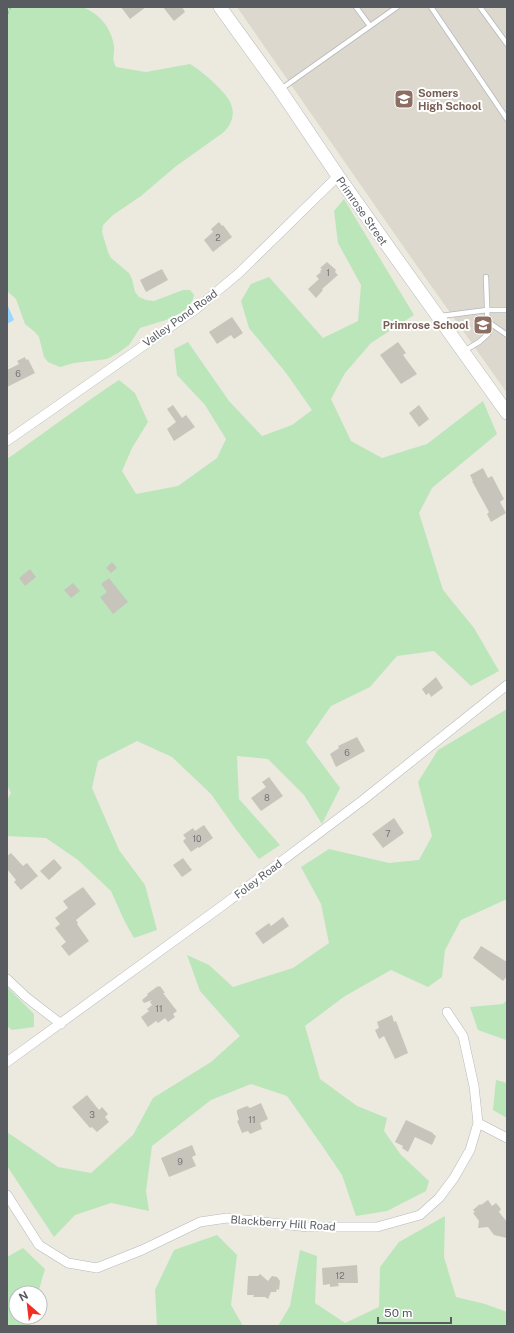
<svg xmlns="http://www.w3.org/2000/svg" width="514" height="1333" font-family="'Public Sans',sans-serif">
  <rect width="100%" height="100%" fill="#ece9df"/>
  <path fill="#dcd8ce" d="M237,7H507V393L410,256Z"/>
  <path fill="#bae6ba" d="M7,7H82C99,13 111,27 114,46C115,55 111,58 116,67L146,72L190,64C200,70 208,77 217,86C232,100 240,114 224,132L175,167L141,196L113,215L103,225L102,232L108,252L111,258L129,273L132,279L135,292L139,297L146,300L154,301L183,290H190L194,295L192,302L183,312L166,320L140,328L129,345L118,353L107,359L74,363L60,367L48,362L44,357L39,337L35,332L25,324L16,299L7,291Z
    M344,199L414,315L371,343L345,373L331,399L351,441L382,458L427,444L483,401L497,434L432,488L419,513L443,590L474,628L499,671L471,686L434,651L397,656L370,687L331,706L306,742L340,788L322,824L304,795L268,759L237,756L239,799L280,845L259,859L235,828L211,794L172,757L137,741L98,761L92,788L119,850L145,885L157,930L134,938L125,922L111,891L78,860L46,838L7,836V800L11,793L7,785V459C44,433 81,405 119,380L135,393L148,422L132,448L122,471L136,494L178,486L217,458L226,439L205,405L177,375L174,349L188,342L229,401L262,436L292,425L312,410L286,373L249,328L241,301L251,284L269,277L323,338L358,321L361,285L338,243L334,211Z
    M507,709V899L461,920L445,950L442,977L428,987L391,970L345,996L305,1026L320,1079L357,1106L387,1118L384,1131L401,1155L429,1181L426,1191L387,1211L356,1216L342,1175L321,1144L287,1096L251,1084L211,1100L152,1146L146,1191L149,1211L111,1203L75,1215L54,1237L7,1166V1132L58,1167L91,1173L133,1135L153,1098L211,1062L240,1036L200,991L187,955L209,965L233,987L293,968L329,943L321,904L301,867L329,849L389,863L419,860L432,836L418,782L438,750Z
    M7,987L34,1014V1027L12,1030L7,1026Z
    M507,1000V1039L506,1040L478,1030L470,1007L503,1004Z
    M496,1080L507,1083V1118L493,1110Z
    M445,1216L444,1257L456,1297L485,1304L507,1312V1326H278L290,1306L300,1250L317,1256L315,1303L345,1323L379,1307L380,1267L399,1242Z
    M217,1235L237,1255L231,1305L243,1326H157L155,1290L174,1250Z
    M23,1248L45,1269L38,1293H16V1317H32L30,1326H7V1257Z"/>
  <path fill="#9cd5ff" d="M7,304L14,320L7,324Z"/>
  <path fill="#c7c4bc" d="M121,7H146L130,19Z
    M163,7H182L185,12L174,21Z
    M219,222L222,226L223,225L232,237L213,252L204,240L213,232L211,229Z
    M327,262L336,270L335,272L338,275L322,289L323,290L316,298L308,289L319,279L316,276L321,272L320,271L322,269L320,268Z
    M162,269L168,280L146,292L140,280Z
    M232,317L243,333L234,339L231,335L217,344L209,332Z
    M398,342L406,353L403,355L417,374L401,384L380,355Z
    M25,357L26,360L28,359L35,373L7,387V370L19,364L17,361Z
    M173,405L182,418L186,415L195,427L174,441L167,429L176,422L167,409Z
    M419,405L429,419L419,427L409,413Z
    M483,468L488,478L492,476L504,499L500,502L506,513L491,522L487,514L489,512L472,481H473L470,475Z
    M112,562L117,568L111,573L106,568Z
    M30,569L36,577L25,586L19,578Z
    M109,578L128,602L113,614L100,597L107,592L101,584Z
    M73,583L80,591L71,598L64,590Z
    M436,677L443,688L431,697L429,693L426,695L422,689Z
    M357,737L365,751L336,767L330,754L339,748L338,746Z
    M269,777L283,796L261,811L251,798L266,787L262,782Z
    M394,818L404,833L383,848L372,834Z
    M204,825L213,838L199,848L198,847L191,852L183,841L186,838L183,835L193,828L195,831Z
    M11,853L23,866L27,863L38,876L21,890L14,882L16,880L7,869V856Z
    M183,858L192,870L182,877L173,865Z
    M54,859L62,868L49,880L40,871Z
    M83,887L96,904L76,920L78,923L77,924L89,941L69,956L61,946L66,942L55,928L60,924L55,918L68,908L63,901Z
    M283,917L289,926L263,944L255,933L269,923L271,926Z
    M481,946L507,962V976L503,981L473,958Z
    M158,986V987L160,986L165,993H163L177,1011L173,1014L175,1017L168,1022L165,1018L158,1023L156,1021L148,1027L141,1017L149,1011L147,1009L152,1005L150,1002L152,1000L144,1003L142,1000L148,995L147,994Z
    M392,1015L394,1022L396,1021L408,1053L395,1059L384,1036L379,1039L375,1030L379,1028L377,1022Z
    M87,1095L99,1110L102,1107L108,1114L105,1117L109,1122L97,1132L92,1127L90,1128L72,1107Z
    M261,1103L268,1119L260,1123L262,1129L250,1134L248,1131L242,1133L237,1121L239,1120L237,1113V1110L247,1106L250,1108Z
    M406,1120L433,1133V1134L436,1136L432,1145L415,1137L408,1152L402,1148L403,1146L395,1142Z
    M192,1145L196,1155L192,1157L196,1166L169,1177L161,1158Z
    M488,1200L492,1206L496,1203L501,1209L499,1212L507,1222V1238L494,1235L488,1227L478,1228L479,1221L473,1213L475,1212L473,1210L480,1204L481,1205Z
    M357,1265L358,1283H338L339,1286L330,1287V1284L323,1285L322,1268Z
    M260,1274L268,1281L272,1276L277,1277L280,1281L279,1290L277,1289L276,1292H271L268,1299L265,1297H253L254,1295H247L248,1276H258Z"/>
  <g fill="none" stroke-linecap="round" stroke-linejoin="round">
    <defs>
      <path id="lane" d="M356,7L370,26
        M431,7L507,119
        M480,7L507,44
        M281,89L397,7
        M441,316L487,310H507
        M487,321L507,335
        M464,351L479,342L488,334L486,277"/>
      <path id="street" d="M7,441L196,309L239,273L338,176
        M7,979L26,997L61,1024
        M7,1062L222,906L363,800L507,685
        M478,1123L507,1138
        M7,1195L39,1245L68,1263L97,1268L142,1250L200,1222L227,1218L308,1227H377L420,1215L439,1198L454,1178L470,1150L478,1123L474,1086L463,1036L447,1012"/>
      <path id="secondary" d="M220,7L280,90L338,176L399,262L507,413"/>
    </defs>
    <use href="#lane" stroke="#b5b8bd" stroke-width="6"/>
    <use href="#street" stroke="#b5b8bd" stroke-width="10"/>
    <use href="#secondary" stroke="#b5b9bf" stroke-width="14"/>
    <path stroke="#92c7a1" stroke-width="1.5" stroke-dasharray="4 2" stroke-linecap="butt" d="M7,15L11,7"/>
    <use href="#lane" stroke="#fff" stroke-width="4.5"/>
    <use href="#street" stroke="#fff" stroke-width="9"/>
    <use href="#secondary" stroke="#fff" stroke-width="13"/>
  </g>
  <defs>
    <symbol id="school-square" viewBox="-11 -11 22 22"><rect x="-9" y="-9" width="18" height="18" rx="4" fill="#8d6e63" stroke="#fff"/><path d="M0-5L7-2L0 1L-7-2ZM-4 1L0 2.5L4 1V4Q0 6-4 4Z" fill="#fff"/></symbol>
  </defs>
  <g fill-rule="evenodd">
    <use href="#school-square" x="393" y="88" width="22" height="22"/>
    <use href="#school-square" x="472" y="314" width="22" height="22"/>
  </g>
  <g text-anchor="middle" dominant-baseline="central" stroke-width="4" stroke-linejoin="round" paint-order="stroke">
    <g font-size="9" fill="#747678">
      <text x="218" y="237">2</text>
      <text x="328" y="272">1</text>
      <text x="18" y="373">6</text>
      <text x="347" y="752">6</text>
      <text x="267" y="797">8</text>
      <text x="388" y="833">7</text>
      <text x="197" y="838">10</text>
      <text x="159" y="1008">11</text>
      <text x="92" y="1114">3</text>
      <text x="252" y="1119">11</text>
      <text x="180" y="1161">9</text>
      <text x="340" y="1275">12</text>
    </g>
    <g font-size="11" font-weight="bold" fill="#785e54" stroke="#fff" text-anchor="start">
      <text x="418" y="93">Somers<tspan x="418" dy="13">High School</tspan></text>
      <text x="469" y="325" text-anchor="end">Primrose School</text>
    </g>
    <g font-size="11" fill="#585c61" stroke="#fff">
      <text transform="translate(362 211) rotate(55)">Primrose Street</text>
      <text transform="translate(180 318) rotate(-36)">Valley Pond Road</text>
      <text transform="translate(258 879) rotate(-37)">Foley Road</text>
      <text transform="translate(283 1223) rotate(4)">Blackberry Hill Road</text>
    </g>
  </g>
  <rect width="514" height="1333" fill="none" stroke="#585c61" stroke-width="16"/>
  <g transform="translate(28 1305) rotate(332)"><circle r="19" fill="#ffffff" stroke="#bcbec0"/>
  <path d="M0-3L7 15L0 10L-7 15Z" fill="#f02f22"/>
  <text y="-6" font-size="11" font-weight="bold" text-anchor="middle" fill="#585c61">N</text>
  </g>
  <path d="M378 1317v6h73v-6" fill="none" stroke="#585c61" stroke-width="2"/>
  <text x="384" y="1317" font-size="12" fill="#585c61" stroke="#ffffff" stroke-width="3" paint-order="stroke">50 m</text>
</svg>
